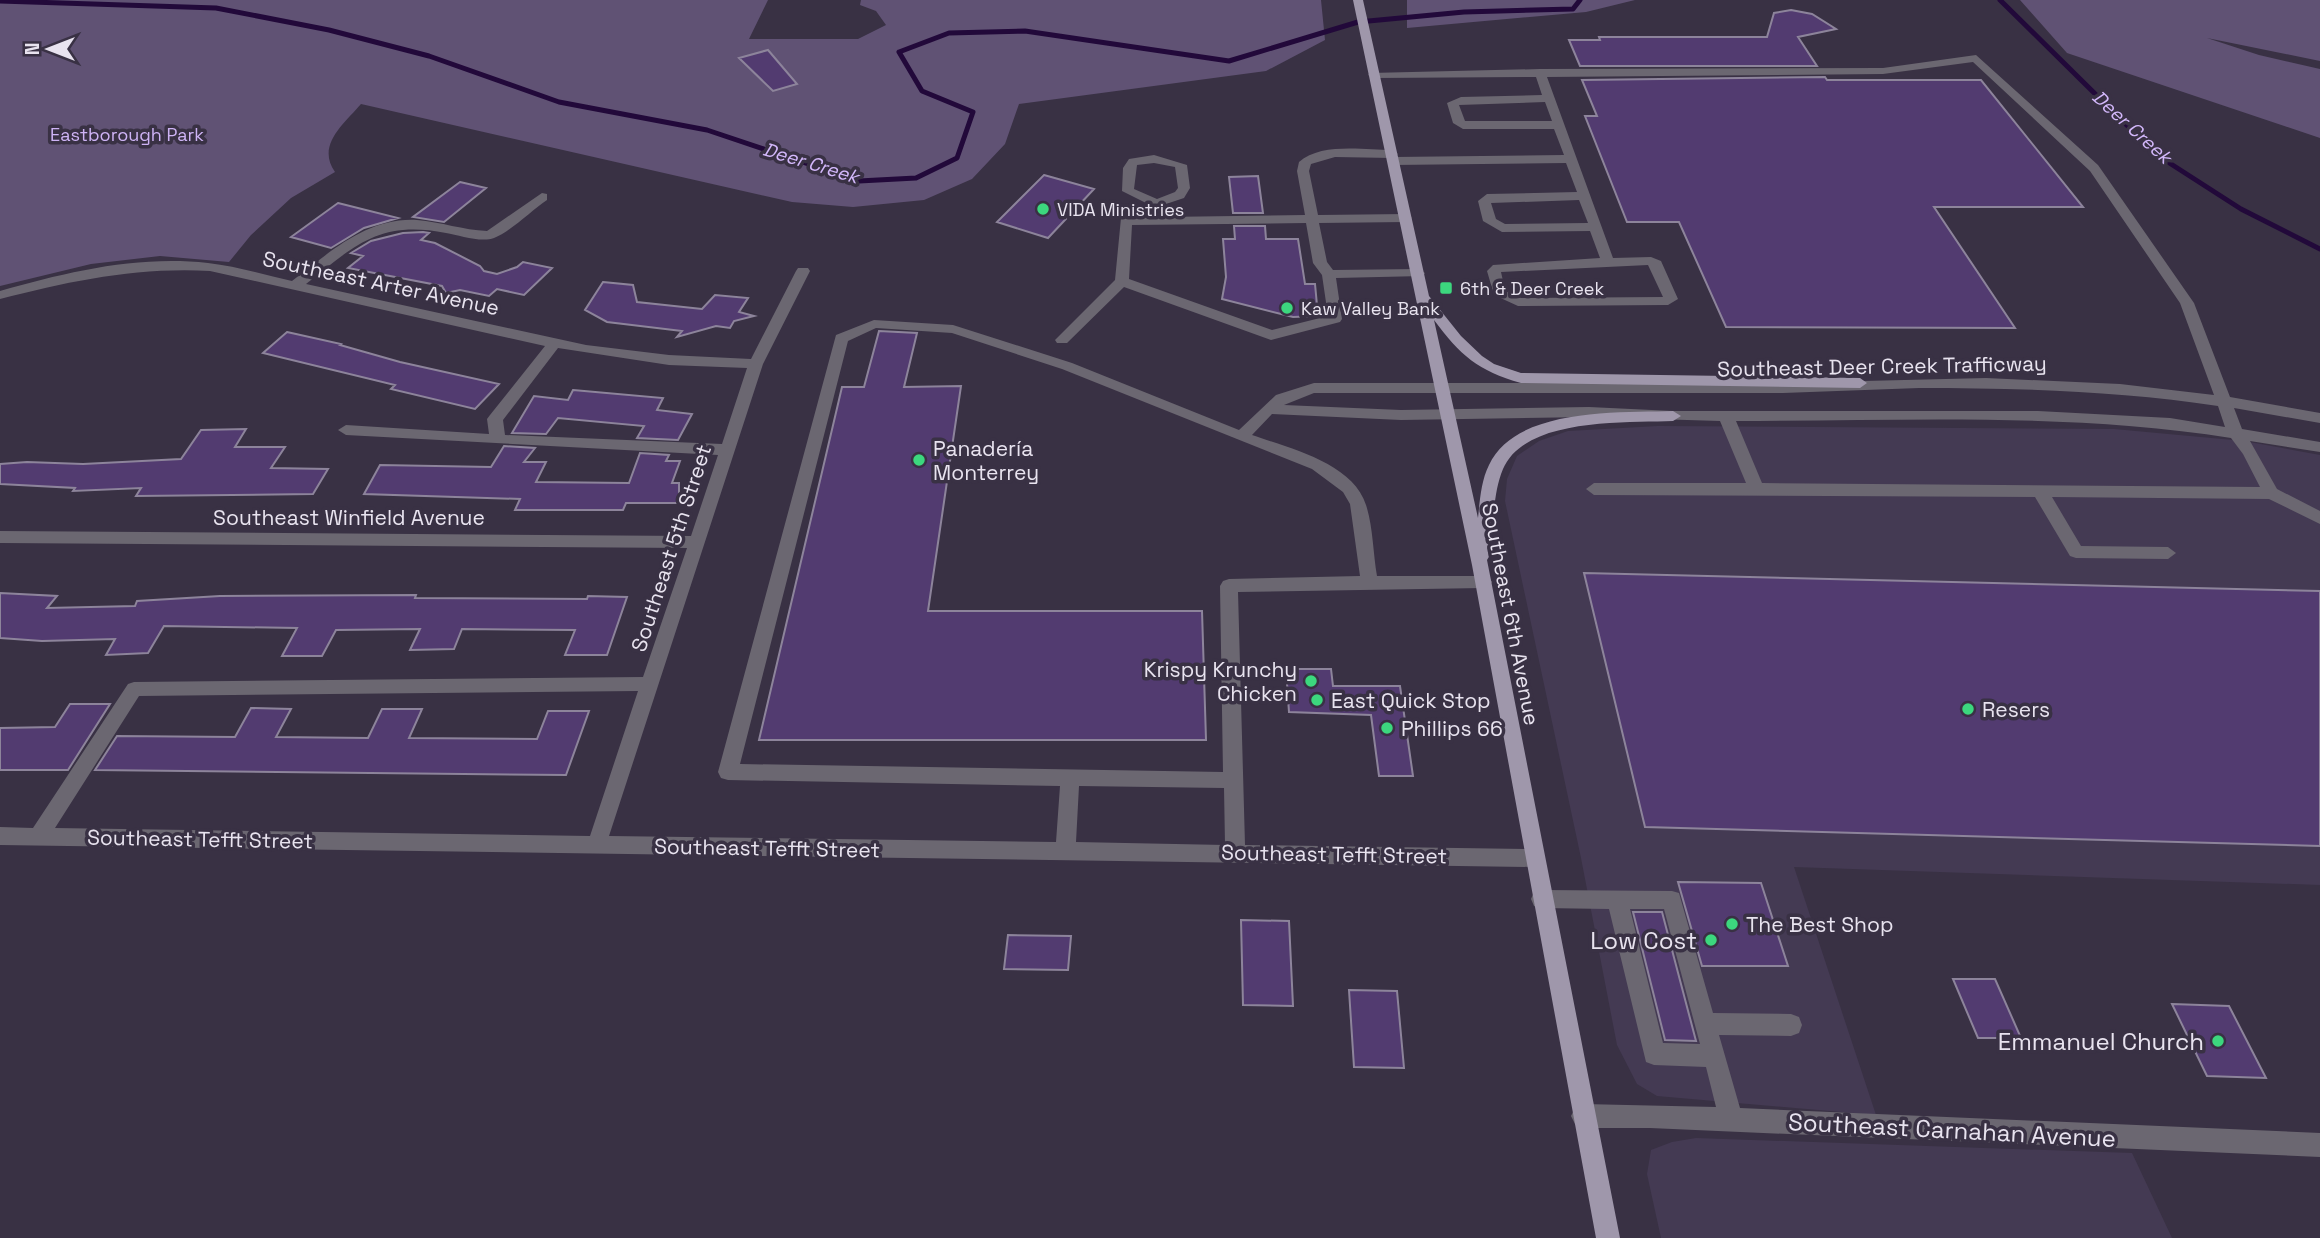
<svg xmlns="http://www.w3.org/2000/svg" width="2320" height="1238" font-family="'Space Grotesk',sans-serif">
  <rect width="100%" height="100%" fill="#393144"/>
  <path fill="#443a53" d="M1658,426L2114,429L2244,441L2320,455V885L1794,867L1876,1115L1657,1096L1637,1084L1617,1045L1581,858L1505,501L1507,479L1517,456L1539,441L1568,431Z
    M1696,1138L2132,1153L2172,1238H1661L1647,1174L1651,1150L1672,1142Z"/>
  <path fill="#605274" d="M0,0H768L749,39H858L886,25L876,11L860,5L861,0H1321L1325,40L1266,71L1019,104L1005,144L972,179L924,200L853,207L792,202L361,104C344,124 316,145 335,172L291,198L251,235L229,262L160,256L91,264L0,286Z
    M1407,0H1635L1586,12L1407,28Z
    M2020,0H2320V61L2207,38L2259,55L2320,69V138L2067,53Z"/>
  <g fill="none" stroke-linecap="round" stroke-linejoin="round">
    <path stroke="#22093a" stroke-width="5" d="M2000,0L2157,155L2241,209L2320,249
      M0,1L216,8L329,30L429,56L559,102L707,130L859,181L916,178L957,158L973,112L922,91L899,52L949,33L1025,31L1229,61L1358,22L1464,12L1573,9L1580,0"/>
  </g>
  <path fill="#523b70" stroke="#8d849b" stroke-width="2" d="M1791,10L1812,14L1836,29L1798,37L1817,66H1580L1569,40H1600L1599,37H1767L1774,13Z
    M768,50L797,84L773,91L739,58Z
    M1825,77L1827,80H1981L2083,207H1934L2015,328L1726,327L1679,222H1627L1585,116H1597L1582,80Z
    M1044,175L1094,189L1048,238L997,222Z
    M1258,176L1263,213H1233L1229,177Z
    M460,182L486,188L444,222L413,217Z
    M338,203L398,218L364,228L331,248L291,237Z
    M1234,226H1265L1266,239H1298L1305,284H1315L1318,316L1293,317L1222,299L1226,277L1223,239H1235Z
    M423,232L429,233L421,240L435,243L480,266L484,271L497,274L517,267L523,262L552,268L524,295L497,289L489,296L460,290L446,293L442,286L348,268L363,256L351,253L371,241L403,233Z
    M603,282L633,285L637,302L702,309L715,295L748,298L739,312L754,316L734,321L730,328L716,326L677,337L682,331L607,322L585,310Z
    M879,331L917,333L904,387L961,386L928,611H1202L1206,740H759L842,387H864Z
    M287,332L341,344L340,345L400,362L499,384L475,409L391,389L395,385L263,353Z
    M573,390L663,398L657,410L692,414L678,440L637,438L644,426L558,418L546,434L512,433L534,396L568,400Z
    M246,429L235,447H285L271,468L328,469L313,494L136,496L141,488L73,491L75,488L0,484V464L27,462L83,464L181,459L201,430Z
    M504,446L535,448L524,462H546L536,482L629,483L640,453L669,455L666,461H680L672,483H679V503H626L623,510H515L520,499L364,494L380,465L491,467Z
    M1584,573L2320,591V846L1645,827Z
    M0,593L57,596L47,608L135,606L137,601L220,596L416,595L415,598L587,599L588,596L627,597L607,655H565L575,630L462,629L454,649L410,650L420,629L336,630L322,656H282L297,628L164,626L148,653L106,655L115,639L42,641L0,638Z
    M1286,669H1331L1333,686H1400L1413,776H1379L1371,715L1289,712Z
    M70,704H110L68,770H0V728L55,727Z
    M251,708L291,709L276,737L368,738L382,709H422L409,738L537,739L548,711H589L566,775L95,770L117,736L235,737Z
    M1678,882L1761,883L1788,966H1702Z
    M1633,912H1662L1696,1041L1665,1040Z
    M1241,920L1289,921L1293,1006L1243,1005Z
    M1008,935L1071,936L1068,970L1004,969Z
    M1953,979H1995L2021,1038H1978Z
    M1349,990L1397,991L1404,1068L1354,1067Z
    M2172,1004L2229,1006L2266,1078L2207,1076Z"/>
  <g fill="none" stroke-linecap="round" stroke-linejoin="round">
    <path fill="#6b6771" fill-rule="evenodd" d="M1976,55L2098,165L2194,303L2230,397L2320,413V423L2234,408L2242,429L2320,442V452L2250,441L2277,489L2320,511V524L2269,499L2052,497L2081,546L2168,547L2176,553L2168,559L2076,558L2070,556L2035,497L1594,495L1586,489L1594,483H1746L1720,421L1589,417L1401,420L1272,414L1252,435C1289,448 1353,463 1366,505C1373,526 1373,553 1377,576H1483L1489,577L1492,582L1489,587L1483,588L1238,592L1245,845L1533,849L1540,852L1543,858L1540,864L1533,867L0,845V827L33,828L128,684L134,682L643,677L687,548L0,543V531L691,536L718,455L346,435L338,430L346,425L489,434L487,419L490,415L545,346L210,271C136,267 71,281 0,299V291C67,272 137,255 208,263C236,266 264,275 292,281C329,253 367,217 417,220C441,222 463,230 487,231L542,193L547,194V200C532,210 510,232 494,238C481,243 459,235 446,233C380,220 355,245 306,284L586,345L669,355L751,359L796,271L798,268H808L810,271L763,364L609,836L1056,842L1060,786L728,780L721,778L718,772L836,335L874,320L953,325L1072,363L1239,430L1276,395L1314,383H1783L1986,378L2120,384L2214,395L2180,303L2090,171L1973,62L1883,74L1547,77L1613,258L1651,257L1661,261L1678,299L1668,305L1518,306L1494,295L1487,271L1493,265L1600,258L1590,231L1502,232L1483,221L1478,201L1487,194L1577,192L1566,163L1393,165L1387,161L1392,158L1335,157L1311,164L1309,171L1318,215L1406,214L1412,218L1406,222L1319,223L1327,262L1333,270L1418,269L1425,273L1423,276L1336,278L1342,319L1340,322L1271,340L1124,287L1067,343H1057L1055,340L1115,280L1121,218L1150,217V205L1122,191L1123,168L1129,159L1154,155L1187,165L1190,188L1184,198L1163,205V217L1305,215L1297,171L1299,162C1321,142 1365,150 1392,150L1398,154L1394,157L1564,155L1554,129H1463L1453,123L1447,103L1461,97L1542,95L1536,77L1374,78L1368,75L1370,73L1540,69L1883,68ZM1545,102L1552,121H1465L1459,105ZM1154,163L1175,167L1178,188L1175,192L1157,199L1134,189L1137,165ZM1579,200L1588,223L1505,224L1496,219L1491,203ZM1306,223L1313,263L1322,275L1328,316L1272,330L1129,279L1132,225ZM1648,265L1663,297L1521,298L1505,290L1501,272ZM876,328L952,333L1062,369L1312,469L1343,492L1350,504L1360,576L1229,579L1223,581L1220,586L1223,772L740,764L848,341ZM558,348L669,365L747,368L722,444L505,435L503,420ZM1919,388C2019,388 2119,391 2218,406L2225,427L2170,418L2038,411H1673L1589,407L1401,410L1284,405L1314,393H1783ZM1736,421C1900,421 2068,412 2231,438L2243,454L2260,487L1762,483ZM638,691L590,836L55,828L139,696ZM1079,786L1224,788L1225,845L1076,842Z
      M1541,890L1672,891L1679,893L1713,1013L1791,1014L1799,1017L1802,1025L1799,1033L1791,1036L1719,1035L1740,1108L2320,1133V1157L1650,1128H1583L1575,1124L1571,1116L1575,1108L1583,1104L1716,1107L1706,1067L1654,1065L1646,1062L1609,909L1541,908L1534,906L1531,899L1534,892ZM1630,909H1664L1700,1044L1663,1043Z"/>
    <path fill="#9f97ab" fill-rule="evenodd" d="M1353,0H1363L1429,296L1461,336L1482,356L1494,364L1521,373L1860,378L1867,383L1860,388L1521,383C1478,371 1460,355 1434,320L1478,518C1480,500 1481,481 1489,465C1516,407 1619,413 1673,411L1681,416L1673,421C1627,423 1525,417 1503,469C1492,495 1494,528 1490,555L1487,560L1620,1238H1596L1472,565Z"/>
  </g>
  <g fill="#3cd77e" stroke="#393144" stroke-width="2.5">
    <circle cx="1043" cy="209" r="7"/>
    <rect x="1439" y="281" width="14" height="14" rx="3.5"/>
    <circle cx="1287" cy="308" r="7"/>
    <circle cx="919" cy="460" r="7"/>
    <circle cx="1311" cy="681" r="7"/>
    <circle cx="1317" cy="700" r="7"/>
    <circle cx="1968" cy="709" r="7"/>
    <circle cx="1387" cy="728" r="7"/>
    <circle cx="1732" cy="924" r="7"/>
    <circle cx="1711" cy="940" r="7"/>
    <circle cx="2218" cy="1041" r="7"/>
  </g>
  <g text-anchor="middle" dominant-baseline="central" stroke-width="7" stroke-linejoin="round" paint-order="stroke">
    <g font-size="18" fill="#ceb3f5" stroke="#393144">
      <text x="127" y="134">Eastborough Park</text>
    </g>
    <g font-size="18" fill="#e8e3ef" stroke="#393144" text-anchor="start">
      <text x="1057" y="209">VIDA Ministries</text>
      <text x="1460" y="288">6th &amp; Deer Creek</text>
      <text x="1301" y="308">Kaw Valley Bank</text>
    </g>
    <g font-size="19" font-style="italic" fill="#d3b8fb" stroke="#393144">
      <text transform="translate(2132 127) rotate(42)">Deer Creek</text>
      <text transform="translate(811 163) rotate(17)">Deer Creek</text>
    </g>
    <g font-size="21" fill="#e8e3ef" stroke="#393144">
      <text transform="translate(381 283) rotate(12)">Southeast Arter Avenue</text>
      <text transform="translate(1882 366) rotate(-1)">Southeast Deer Creek Trafficway</text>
      <text x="349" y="517">Southeast Winfield Avenue</text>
      <text transform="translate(671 548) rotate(-72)">Southeast 5th Street</text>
      <text transform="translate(1511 614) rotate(79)">Southeast 6th Avenue</text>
      <text transform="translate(200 839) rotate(1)">Southeast Tefft Street</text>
      <text transform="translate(767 848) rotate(1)">Southeast Tefft Street</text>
      <text transform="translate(1334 854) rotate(1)">Southeast Tefft Street</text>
    </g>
    <g font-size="21" fill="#e8e3ef" stroke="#393144" text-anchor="start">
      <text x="933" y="448">Panadería<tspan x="933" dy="24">Monterrey</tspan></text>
      <text x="1297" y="669" text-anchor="end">Krispy Krunchy<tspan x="1297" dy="24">Chicken</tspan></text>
      <text x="1331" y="700">East Quick Stop</text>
      <text x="1982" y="709">Resers</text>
      <text x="1401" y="728">Phillips 66</text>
      <text x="1746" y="924">The Best Shop</text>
    </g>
    <g font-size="24" fill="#e8e3ef" stroke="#393144" text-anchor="end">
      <text x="1697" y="940">Low Cost</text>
      <text x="2204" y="1041">Emmanuel Church</text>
    </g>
    <g font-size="24" fill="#e8e3ef" stroke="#393144">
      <text transform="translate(1952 1130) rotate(3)">Southeast Carnahan Avenue</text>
    </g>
  </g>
  <g transform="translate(49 49) rotate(270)" stroke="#393144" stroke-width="5" paint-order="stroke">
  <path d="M0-5L12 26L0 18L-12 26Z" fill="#e8e3ef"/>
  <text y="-10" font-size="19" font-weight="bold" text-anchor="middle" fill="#e8e3ef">N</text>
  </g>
</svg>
